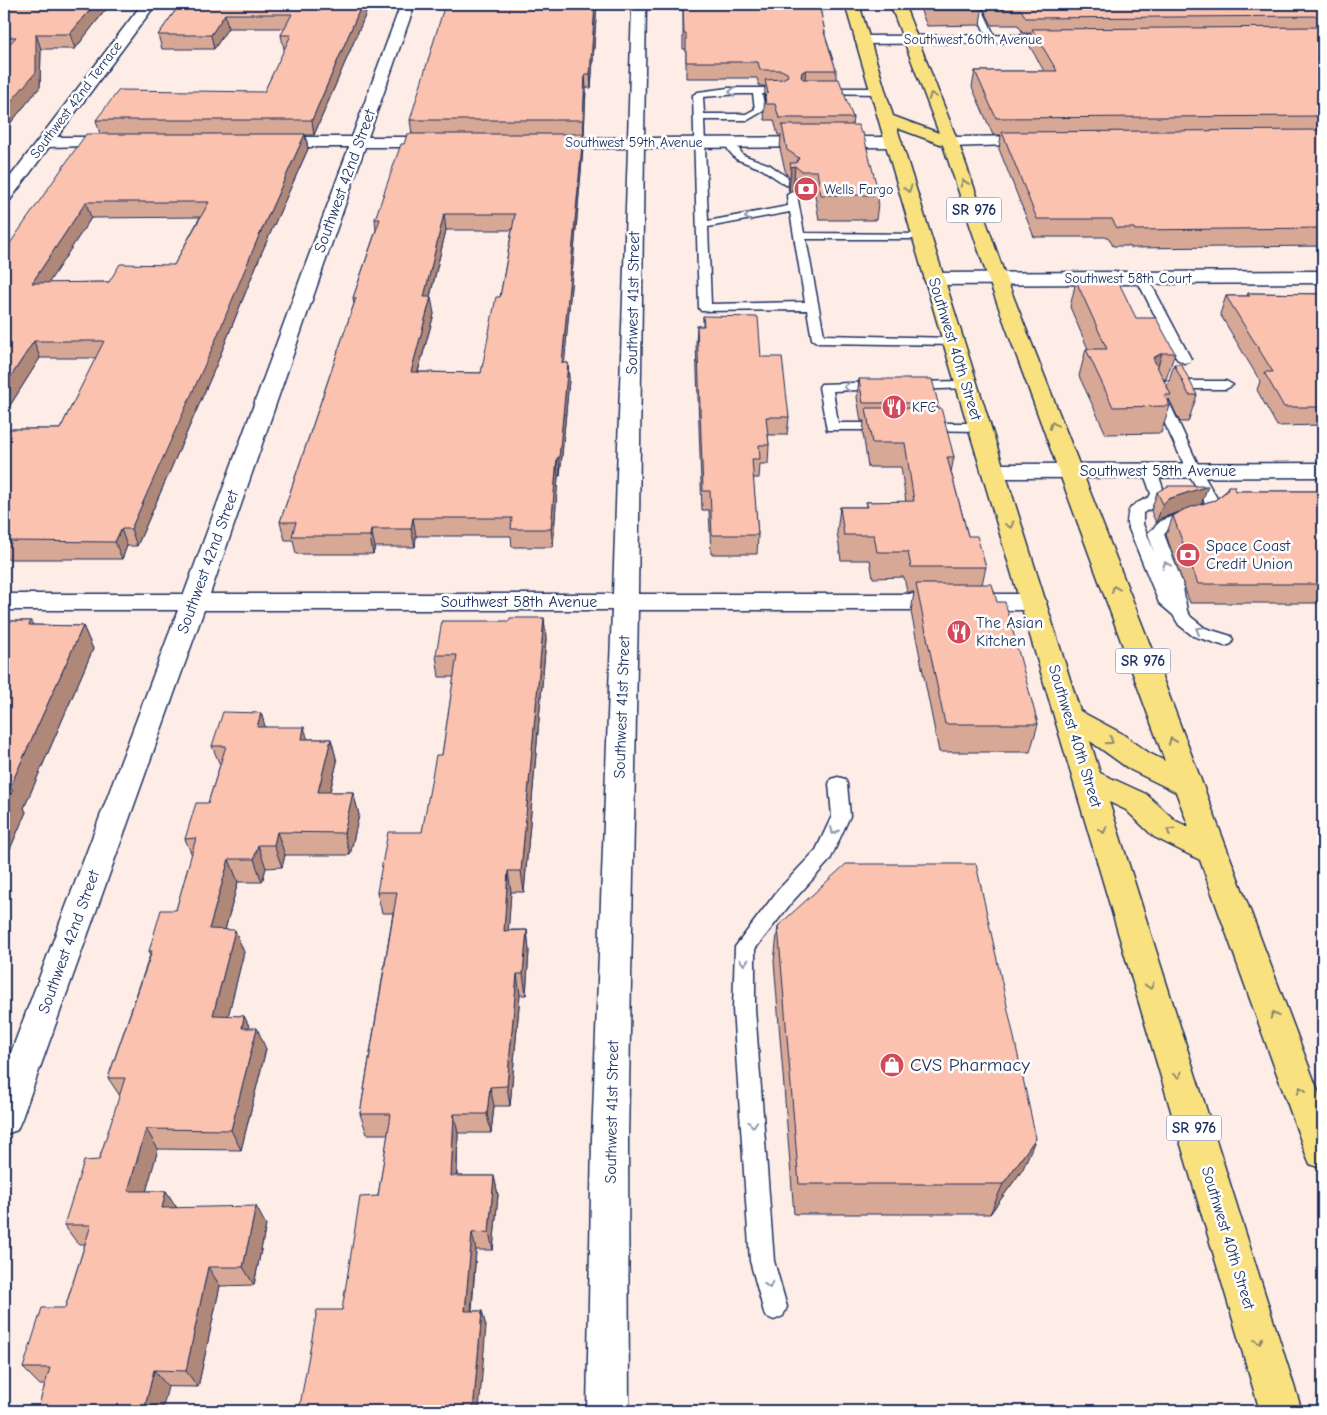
<svg xmlns="http://www.w3.org/2000/svg" width="1327" height="1415" font-family="'Comic Neue',sans-serif">
  <rect width="100%" height="100%" fill="#feede7"/>
  <filter id="ink" filterUnits="userSpaceOnUse"><feTurbulence type="fractalNoise" baseFrequency=".02" numOctaves="2"/><feDisplacementMap in="SourceGraphic" scale="10" xChannelSelector="R" yChannelSelector="G"/><feConvolveMatrix kernelMatrix="1 2 1 2 8 2 1 2 1" color-interpolation-filters="sRGB"/></filter>
  <g filter="url(#ink)">
    <g fill="none" stroke-linecap="round" stroke-linejoin="round">
      <defs>
        <path id="lane" d="M972,4H980L996,39L995,41L992,42L988,39Z
          M728,88H780L785,91L780,94H762L765,110L748,120H704L708,221L788,206L787,195L792,192L797,195L804,233L925,234L927,236L921,239H806L824,335L953,338L959,342L958,345L818,343L812,339L807,310L701,311L699,308L693,95L698,92ZM739,94H753L755,109L746,114H704L703,97ZM790,212L805,302L711,304L708,227Z
          M819,88H879L884,91L879,94L816,93V89Z
          M729,139L733,140L743,155L770,165L795,183L794,185H786L762,169L736,159L729,151L724,142Z
          M1142,274L1148,278L1191,359L1189,362L1184,363L1177,359L1136,278Z
          M966,381L971,382L973,385L971,388L909,390L902,386L909,382Z
          M1154,381H1226L1233,385L1226,389H1163L1201,471L1218,500L1219,508C1207,525 1179,519 1164,534L1182,582L1187,611L1191,617L1205,628L1231,636L1233,640L1231,644L1225,646L1193,636L1179,625L1173,615L1159,603L1127,524C1128,503 1133,506 1149,497L1151,494L1143,471L1145,468H1155L1157,471L1165,494L1161,503L1143,513V524L1154,552L1148,533L1162,520L1204,506V500L1187,471L1147,385Z
          M880,382L887,386L885,389L833,391L838,423H887L892,424L894,427L892,430H827L819,387L821,384Z
          M923,423H979L986,427L979,431L918,430L916,427L918,424Z
          M838,777L845,779L847,784L850,816L830,860L792,902L755,949V1009L774,1261L787,1307L783,1316L774,1320L765,1316L750,1261L733,1009L735,947L778,890L816,850L832,816L829,784L831,779Z"/>
        <path id="street" d="M142,4H156L57,137H118L124,139L126,142L124,145L49,147L10,200L4,201V185Z
          M401,4H415L368,137H443L449,139L451,142L449,145L443,147H365L210,594H613L628,148H546L540,146L538,143L540,140L546,138H628L632,4H646L644,138L894,137L900,139L902,142L900,145L894,147L644,148L638,594H1034L1043,596L1047,602L1043,608L1034,610H638L628,1139L629,1411H587L592,1139L612,610H204L22,1118L17,1130L4,1135V1071L178,610H4V594H184L349,147H271L265,145L263,142L265,139L271,137H352Z
          M1067,35L1072,36L1074,39L1072,42L862,44L857,43L855,40L857,37L862,36Z
          M1037,136L1043,138L1045,141L1043,144L950,147L944,145L942,142L944,139L950,137Z
          M1323,271V283L933,285L926,283L924,279L926,275L933,273Z
          M1323,463V477L992,478L984,476L981,471L984,466L992,464Z"/>
        <path id="primary" d="M845,4H859L893,116L939,133L890,4H904L958,142L1006,278L1147,637L1323,1104V1169L1310,1164L1305,1152L1200,860L1154,837L1126,810L1109,802L1302,1411H1260L943,342ZM897,128L943,145L988,278L1165,761L1149,753L1121,733L1080,711ZM1090,741L1129,769L1176,792L1189,827L1176,821L1146,794L1100,773Z"/>
      </defs>
      <use href="#lane" stroke="#1b2f5e" stroke-width="3"/>
      <use href="#street" stroke="#1b2f5e" stroke-width="3"/>
      <use href="#primary" stroke="#1b2f5e" stroke-width="3"/>
      <use href="#lane" fill="#fff" fill-rule="evenodd"/>
      <use href="#street" fill="#fff" fill-rule="evenodd"/>
      <use href="#primary" fill="#fae180" fill-rule="evenodd"/>
    </g>
    <path fill="#d8a896" stroke="#1b2f5e" fill-rule="evenodd" d="M4,4H110L75,49H41L40,87L4,131Z
      M180,4L366,8L367,11L314,135H306L308,149L261,254L215,368L137,546H127L122,559H4V429H60L96,358H40L4,415V252L100,134L96,120L264,92L285,49H284L281,35L285,28H228L214,49H162L158,35ZM200,217L174,265L109,282L48,283L91,218Z
      M597,4L591,88H586L584,135H583V149L564,363H568L569,380L560,476H558L553,547H512L511,536H416L415,547H375L373,554H296L293,540H285L280,522L354,304L353,298L376,230L375,219L404,144L412,134L410,120ZM446,230H512L500,297L481,373L418,372L434,314L430,297Z
      M679,4H819L825,32V36L836,70V79L853,118L852,125L879,195L876,220H819L815,195H799L793,190L789,192L788,187L789,176L786,174L780,149L781,135H778L774,120H765L764,113L765,86H759L757,78H686V49H683V10H679Z
      M918,4H979L982,10L980,25L927,26Z
      M981,4H1323V246L1130,248L1129,246H1113L1108,237H1034L999,149L1001,135H993L972,87L975,71H1044L1029,45L1031,33H1023L1018,25H992Z
      M1076,281L1136,318L1175,353L1166,379H1163L1167,387L1174,364L1197,395L1188,422H1180L1169,399L1168,403L1170,406L1161,433L1106,434L1079,376L1086,349H1088L1070,307Z
      M1248,293L1323,294V425L1277,426L1257,390L1260,381L1220,314L1226,296H1247Z
      M703,316L761,357L789,417L787,435H768L769,445L768,464H760L759,478H753L758,535L757,554H711L709,510H702L696,344L697,326H703Z
      M859,379L938,403L937,408L954,457L951,472L968,536L986,567L982,584L997,602L1038,724L1030,752H939L911,612L914,592H907L904,577L873,578L870,560H841L837,532L840,507H866V502H906L901,467H868L863,433L864,421H861L857,397Z
      M1228,486L1236,491H1323V603H1190L1166,535L1173,516L1178,513L1161,518L1156,523L1151,511L1157,492L1202,504L1215,500L1225,492Z
      M544,618L546,639L524,892H511L508,930H527L529,951L526,995H520L510,1106H494L491,1133H458L457,1176H494L498,1195L493,1250H476L472,1311H482L486,1327L342,1310L378,1196L388,1134H367L360,1114L393,913H382L377,892L422,832L442,755L454,677H439L436,655L509,621Z
      M4,621H31L33,625L83,626L93,649L24,808L26,812L10,849H4Z
      M261,713L265,727L308,739H331L337,762L330,792H353L359,815L350,855H285L282,867L266,868L262,882H238L225,930L244,952L228,1016H244L250,1028L266,1049L241,1150L158,1149L146,1191H166L177,1208L266,1225L254,1285L220,1286L198,1387L40,1385L23,1368L65,1308L85,1244H78L64,1225L99,1160L120,1096L108,1078L150,955L149,951L176,910L192,855L185,839L208,803L220,765L212,746Z
      M778,926L1023,1169L990,1214H794L774,961Z"/>
    <path fill="#b0887a" stroke="#1b2f5e" d="M95,4H110L75,49L70,34Z
      M362,4H368L366,8L367,11L314,135L312,120Z
      M595,4H597L591,88L590,74Z
      M225,14L228,28L214,49L211,35Z
      M36,34L41,49L40,87L4,131V110Z
      M806,70L804,86L800,88L802,72Z
      M585,74L586,88L584,135L583,120Z
      M4,134L10,150L4,153Z
      M305,134L308,149L261,254L215,368L137,546L131,529L258,238Z
      M583,134V149L563,380L562,363Z
      M795,166L793,190L789,192L791,167Z
      M86,202L91,218L38,299L32,283Z
      M444,214L446,230L426,313L424,297Z
      M431,297L434,314L413,389L411,372Z
      M34,341L40,358L4,415V387Z
      M1162,353L1154,379L1153,358Z
      M568,363L569,380L560,476L559,458Z
      M557,458L558,476L553,547L551,529Z
      M1208,486L1201,505L1161,518L1156,523L1163,504L1168,499Z
      M413,518L416,536L415,547L411,529Z
      M121,529L127,546L122,559L115,542Z
      M371,529L375,547L373,554L370,536Z
      M544,618L546,639L524,892L521,871Z
      M83,626L93,649L24,808L26,812L10,849L4,838V811L9,789Z
      M261,713L268,736L257,727Z
      M304,727L311,750L302,739Z
      M331,739L337,762L324,815L318,792Z
      M353,792L359,815L350,855L344,833Z
      M277,832L285,855L282,867L274,845Z
      M258,845L266,868L262,882L254,859Z
      M229,859L238,882L219,952L209,929Z
      M508,871L511,892L507,951L504,931Z
      M235,930L244,952L223,1037L213,1015Z
      M527,930L529,951L526,995L523,974Z
      M517,974L520,995L510,1106L507,1086Z
      M244,1016L254,1037L242,1028Z
      M257,1028L266,1049L241,1150L231,1130Z
      M490,1087L494,1106L491,1133L487,1114Z
      M454,1114L458,1133L456,1195L451,1176Z
      M146,1129L158,1149L141,1210L128,1191Z
      M1036,1138L1023,1169L990,1214L1003,1184Z
      M494,1176L498,1195L493,1250L489,1232Z
      M166,1191L178,1210L162,1208Z
      M256,1206L266,1225L254,1285L243,1267Z
      M472,1233L476,1250L470,1327L465,1311Z
      M208,1267L220,1286L198,1387L186,1371Z
      M482,1311L486,1327L479,1411H473Z
      M154,1370L168,1387L162,1411H144Z"/>
    <path fill="#fbc3af" stroke="#1b2f5e" fill-rule="evenodd" d="M4,4H95L70,34H36V72L4,110V50L16,37H4Z
      M180,4H362L312,120H96L119,90L264,92L291,35H281L292,14H225L211,35H158Z
      M445,4H595L590,74H585L583,120H410Z
      M683,4H819L825,32H824L836,70H806L802,72L801,77L803,79H839L853,118H779L775,104H766L765,96L768,93L765,80L782,79L788,76L787,73L781,70H760L758,62H686V34H684Z
      M927,4H979L982,10H929Z
      M991,4H1323V16L1026,18L1021,10H994Z
      M1323,27V116L996,118L975,71H1057L1032,29Z
      M782,125H858L861,133H863L879,195H821L817,171H801L795,166L791,167L790,163H796L799,158L787,150Z
      M1323,130V228L1135,230L1134,228H1117L1112,219H1037L1002,132Z
      M86,134H305L258,238L211,351L131,529H121L115,542L4,541V429H60L104,341H34L4,387V252ZM86,202H209L174,265L120,264L109,282L32,283Z
      M407,134H583L562,363H568L559,458H557L551,529H511L512,518H413L411,529H371L370,536H292L296,522H280L356,298H353L380,219H375L401,144H404ZM444,214H515L500,297H496L481,373L411,372L431,297H424Z
      M1076,281H1118L1136,318H1156L1175,353H1162L1153,358L1171,395H1164L1170,406L1113,407L1086,349H1107Z
      M1248,293L1323,294V407H1284L1264,372H1273L1226,296H1250Z
      M703,316L758,317L761,357H782L789,417H766L769,445H759L760,459H752L758,535H712L710,491H703L697,326H704Z
      M1174,364H1181L1197,395H1189Z
      M859,379H932L938,403H863Z
      M866,408H941L954,457H947L968,536H977L986,567H911L908,552H877L874,535H844L840,507H868L866,502L914,501L905,443H872Z
      M1168,486H1208L1168,499L1163,504L1157,492Z
      M1228,486H1234L1236,491H1323V584H1198L1173,516L1185,509L1215,500L1227,491Z
      M916,584H992L997,602H1005L1038,724H945Z
      M510,618H544L521,871H508L504,931L527,930L523,974H517L507,1086L490,1087L487,1114H454L451,1176H494L489,1232L472,1233L465,1311H482L473,1411H299L317,1310H342L360,1197L378,1196L391,1114H360L397,892H377L388,832H422L436,755H442L457,655H436L442,621H509Z
      M4,621H31L29,625L83,626L9,789H13L4,811Z
      M223,712L261,713L257,727H304L302,739H331L318,792H353L344,833L277,832L274,845H258L254,859H229L209,929L235,930L213,1015L244,1016L242,1028H257L231,1130L146,1129L128,1191H166L162,1208L256,1206L243,1267H208L186,1371L154,1370L144,1411H37L50,1368H23L42,1308H65L91,1225H64L84,1161L99,1160L125,1078H108L152,951H149L161,910H176L196,838L185,839L196,803H208L226,746H212Z
      M846,864H976L1036,1138L1003,1184H799L778,926Z"/>
    <defs><path id="oneway-chevron" d="M-2-3.5L2.5 0L-2 3.5" fill="none" stroke-width="1.6" stroke-linecap="round" stroke-linejoin="round" transform="scale(1.25)"/></defs>
    <g stroke="#8d97ae">
      <use href="#oneway-chevron" transform="translate(732 92) rotate(179)"/>
      <use href="#oneway-chevron" transform="translate(748 217) rotate(170)"/>
      <use href="#oneway-chevron" transform="translate(847 387) rotate(179)"/>
      <use href="#oneway-chevron" transform="translate(1166 565) rotate(-112)"/>
      <use href="#oneway-chevron" transform="translate(1199 630) rotate(-151)"/>
      <use href="#oneway-chevron" transform="translate(834 831) rotate(114)"/>
      <use href="#oneway-chevron" transform="translate(744 962) rotate(90)"/>
      <use href="#oneway-chevron" transform="translate(753 1124) rotate(86)"/>
      <use href="#oneway-chevron" transform="translate(769 1285) rotate(76)"/>
    </g>
    <g stroke="#8a886f">
      <use href="#oneway-chevron" transform="translate(932 96) rotate(-111)"/>
      <use href="#oneway-chevron" transform="translate(964 183) rotate(-109)"/>
      <use href="#oneway-chevron" transform="translate(908 189) rotate(74)"/>
      <use href="#oneway-chevron" transform="translate(1053 425) rotate(-111)"/>
      <use href="#oneway-chevron" transform="translate(1010 525) rotate(72)"/>
      <use href="#oneway-chevron" transform="translate(1115 589) rotate(-111)"/>
      <use href="#oneway-chevron" transform="translate(1110 741) rotate(33)"/>
      <use href="#oneway-chevron" transform="translate(1172 741) rotate(-110)"/>
      <use href="#oneway-chevron" transform="translate(1103 830) rotate(73)"/>
      <use href="#oneway-chevron" transform="translate(1170 831) rotate(-150)"/>
      <use href="#oneway-chevron" transform="translate(1150 986) rotate(73)"/>
      <use href="#oneway-chevron" transform="translate(1274 1015) rotate(-108)"/>
      <use href="#oneway-chevron" transform="translate(1178 1075) rotate(73)"/>
      <use href="#oneway-chevron" transform="translate(1301 1090) rotate(-110)"/>
      <use href="#oneway-chevron" transform="translate(1259 1341) rotate(73)"/>
    </g>
  </g>
  <defs>
    <symbol id="bank-disc" viewBox="-11 -11 22 22"><circle r="9.5" fill="#d1495b" stroke="#fff"/><path d="M-6-4H6V4H-6ZM0-2.3a2.3 2.3 0 1 0 0 4.6a2.3 2.3 0 1 0 0-4.6Z" fill="#fff"/></symbol>
    <symbol id="restaurant-disc" viewBox="-11 -11 22 22"><circle r="9.5" fill="#d1495b" stroke="#fff"/><path d="M-5-6h1v4h1v-4h1v4h1v-4h1v5L-1.5 .5V6h-2V.5L-5-1ZM5-6V6H3V1.5H1.5Q1.5-4 5-6Z" fill="#fff"/></symbol>
    <symbol id="shop-disc" viewBox="-11 -11 22 22"><circle r="9.5" fill="#d1495b" stroke="#fff"/><path d="M-5-2.5h2.3a2.7 3.5 0 0 1 5.4 0H5L5.5 6h-11ZM-1.5-2.5h3a1.5 2.3 0 0 0-3 0Z" fill="#fff"/></symbol>
  </defs>
  <g fill-rule="evenodd">
    <use href="#bank-disc" x="792" y="175" width="28" height="28"/>
    <use href="#restaurant-disc" x="880" y="393" width="28" height="28"/>
    <use href="#bank-disc" x="1174" y="541" width="28" height="28"/>
    <use href="#restaurant-disc" x="945" y="618" width="28" height="28"/>
    <use href="#shop-disc" x="878" y="1051" width="28" height="28"/>
  </g>
  <g text-anchor="middle" dominant-baseline="central" stroke-width="5" stroke-linejoin="round" paint-order="stroke">
    <g font-size="14" fill="#1b2f5e" stroke="#fff">
      <text x="973" y="39">Southwest 60th Avenue</text>
      <text transform="translate(76 100) rotate(-53)">Southwest 42nd Terrace</text>
      <text x="634" y="142">Southwest 59th Avenue</text>
      <text x="1128" y="278">Southwest 58th Court</text>
    </g>
    <g font-size="14" fill="#1b2f5e" stroke="#fff" text-anchor="start">
      <text x="824" y="189">Wells Fargo</text>
      <text x="912" y="407">KFC</text>
    </g>
    <g fill="#fff" stroke="#5f6d8e" stroke-width="1">
      <rect x="946.5" y="197.5" width="55" height="25" rx="4"/>
      <rect x="1115.5" y="648.5" width="55" height="25" rx="4"/>
      <rect x="1166.5" y="1115.5" width="55" height="25" rx="4"/>
    </g>
    <g font-size="15" font-weight="bold" fill="#1b2f5e">
      <text x="974" y="210">SR 976</text>
      <text x="1143" y="661">SR 976</text>
      <text x="1194" y="1128">SR 976</text>
    </g>
    <g font-size="16" fill="#1b2f5e" stroke="#fff">
      <text transform="translate(345 181) rotate(-70)">Southwest 42nd Street</text>
      <text transform="translate(633 303) rotate(-89)">Southwest 41st Street</text>
      <text transform="translate(955 349) rotate(73)">Southwest 40th Street</text>
      <text x="1158" y="471">Southwest 58th Avenue</text>
      <text transform="translate(208 562) rotate(-70)">Southwest 42nd Street</text>
      <text x="519" y="602">Southwest 58th Avenue</text>
      <text transform="translate(622 707) rotate(-88)">Southwest 41st Street</text>
      <text transform="translate(1075 736) rotate(73)">Southwest 40th Street</text>
      <text transform="translate(69 942) rotate(-70)">Southwest 42nd Street</text>
      <text transform="translate(612 1112) rotate(-89)">Southwest 41st Street</text>
      <text transform="translate(1228 1238) rotate(73)">Southwest 40th Street</text>
    </g>
    <g font-size="16" fill="#1b2f5e" stroke="#fff" text-anchor="start">
      <text x="1206" y="546">Space Coast<tspan x="1206" dy="18">Credit Union</tspan></text>
      <text x="976" y="623">The Asian<tspan x="976" dy="18">Kitchen</tspan></text>
    </g>
    <g font-size="19" fill="#1b2f5e" stroke="#fff" text-anchor="start">
      <text x="910" y="1065">CVS Pharmacy</text>
    </g>
  </g>
  <rect width="1327" height="1415" fill="none" stroke="#fff" stroke-width="20"/>
  <rect x="10" y="10" width="1307" height="1395" fill="none" stroke="#1b2f5e" stroke-width="2" filter="url(#ink)"/>
</svg>
